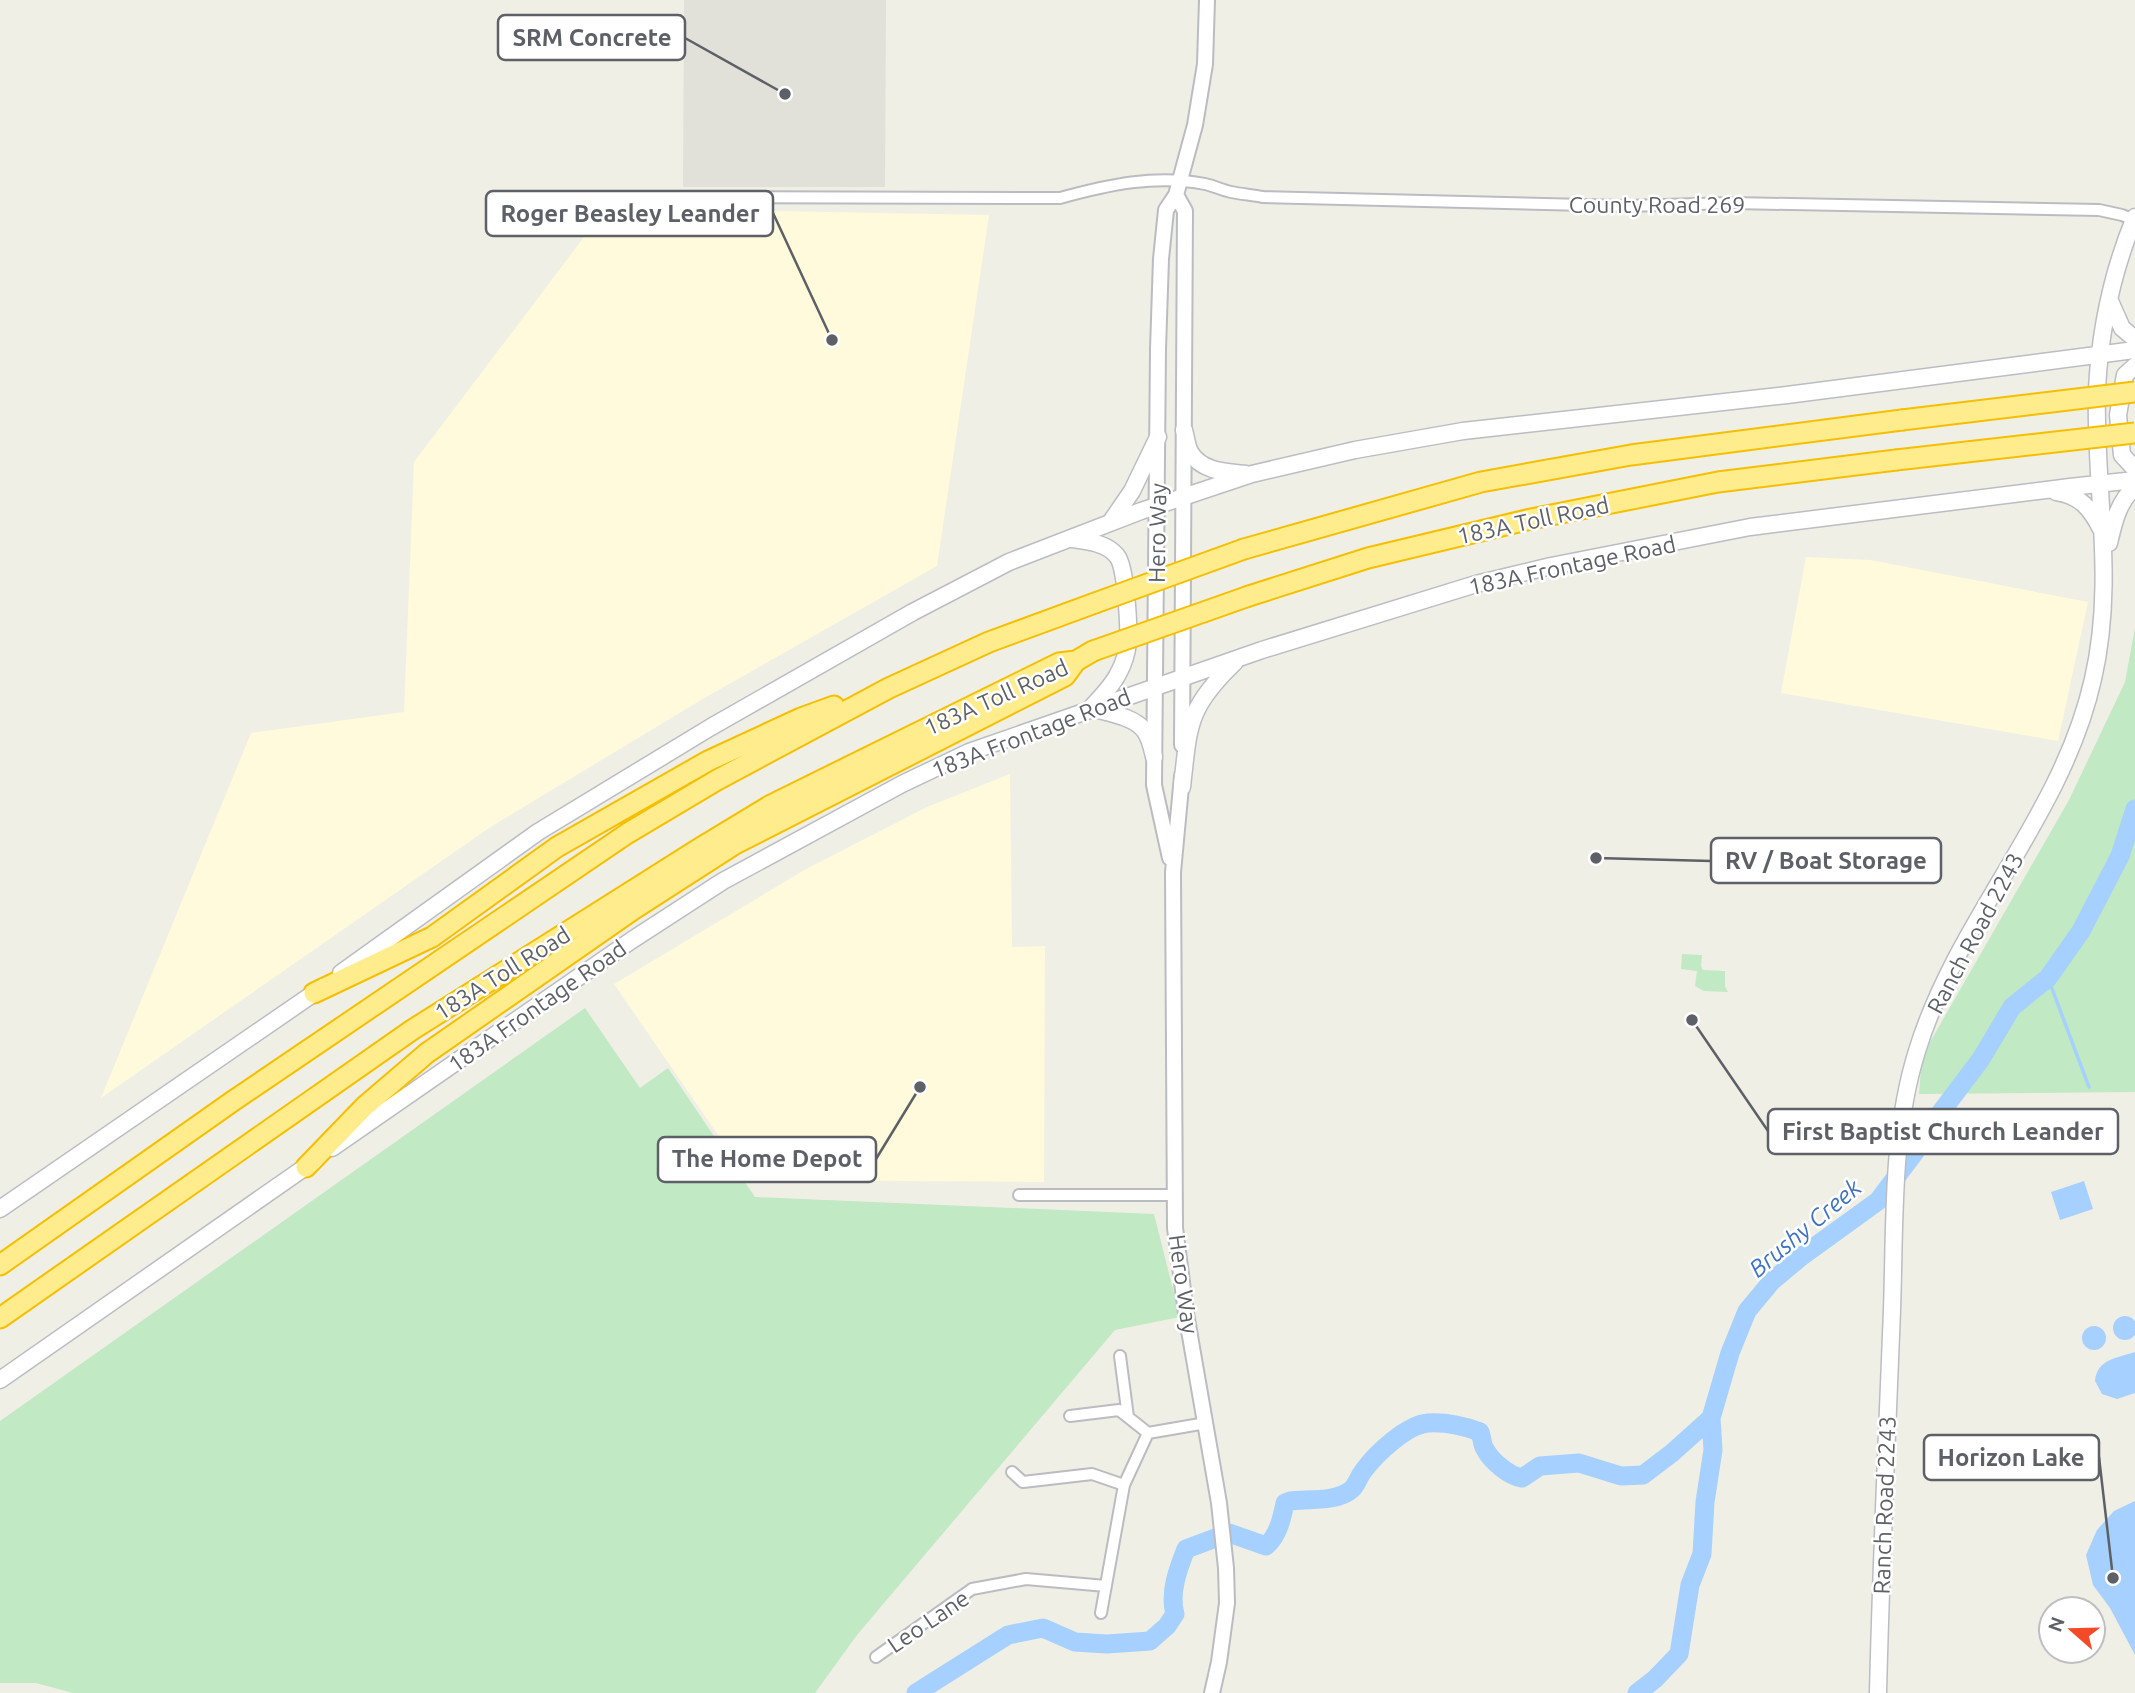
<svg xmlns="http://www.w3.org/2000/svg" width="2135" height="1693" font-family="Ubuntu,sans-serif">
  <rect width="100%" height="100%" fill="#f0efe5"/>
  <path fill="#fffadb" d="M606,208L989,215L937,566L701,700L489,828L101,1098L251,733L404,712L414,462Z
    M1806,557L1870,560L2088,602L2058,741L1781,693Z
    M1010,774L1012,947L1045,946L1044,1182L749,1180L614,984L806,869L927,807Z"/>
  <path fill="#e1e0d9" d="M684,0H886L885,187H683Z"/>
  <path fill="#c0e9c4" d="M2135,628V1092L1919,1094L1922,1056L2069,800L2125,682Z
    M1682,954L1702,955L1701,966L1703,970L1725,971V986L1728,992L1704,991L1695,986L1697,971L1681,969Z
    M585,1008L640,1088L668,1068L755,1197L1154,1214L1180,1317L1115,1330L857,1635L815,1693H73L36,1683H0V1421Z"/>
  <path fill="#a6d0ff" d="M2084,1181L2093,1209L2060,1220L2051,1192Z
    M2113 1328a12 12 0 1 1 24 0a12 12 0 1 1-24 0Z
    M2082 1338a12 12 0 1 1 24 0a12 12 0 1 1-24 0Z
    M2135,1352V1393L2117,1399L2102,1394L2095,1381C2097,1359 2117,1358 2135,1352Z
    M2135,1501V1655L2110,1608L2093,1585L2086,1555L2097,1530L2114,1511Z"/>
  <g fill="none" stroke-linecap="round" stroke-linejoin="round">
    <path stroke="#a6d0ff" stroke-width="3.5" d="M2048,978L2089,1087"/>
    <path stroke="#a6d0ff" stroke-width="19" d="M916,1693L1008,1635L1043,1628L1075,1642L1107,1644L1150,1641L1167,1626L1175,1614C1169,1593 1178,1569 1186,1549L1229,1533L1266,1546C1278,1536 1282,1518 1285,1503L1290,1501C1308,1499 1338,1502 1352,1489C1357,1484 1359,1476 1364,1470C1376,1454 1406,1425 1428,1423C1445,1422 1464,1426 1480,1432C1482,1437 1482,1445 1485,1449C1491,1461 1509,1476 1522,1478L1540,1466L1579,1463L1621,1476L1643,1475L1672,1453L1711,1418
      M1637,1693L1655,1679L1679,1654L1690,1585L1702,1554L1705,1502L1713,1450L1711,1418L1730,1353L1747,1311L1772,1281L1802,1256L1878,1201L1915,1152L1935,1120L1981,1059L2012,1007L2048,978L2081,931L2120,856L2135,809"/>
    <defs>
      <path id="minor" d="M677,197L1060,198C1107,185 1156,174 1205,184C1214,186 1222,190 1231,192C1241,194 1252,195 1263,197L1626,206L1733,203L2099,210L2122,215L2134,220
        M1019,1195H1175
        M1120,1356L1128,1417
        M1070,1416L1119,1410L1148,1433
        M1012,1472L1023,1482L1092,1474L1124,1485
        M1101,1613L1124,1485L1148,1433L1206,1423
        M876,1657L972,1589L1026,1579L1106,1586"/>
      <path id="tertiary" d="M1176,195L1185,211L1182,745
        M1182,776L1173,872L1175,1228L1186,1313L1219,1503L1226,1568L1227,1603L1219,1662L1212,1693
        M1170,858L1154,785L1158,349L1161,259L1166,210L1176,195L1195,125L1205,64L1207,0"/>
      <path id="secondary" d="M2110,301L2122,328L2135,339
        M2135,366L2125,375L2118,415L2122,455L2135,469
        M1184,430C1186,437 1187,446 1190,452C1202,472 1226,472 1246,474
        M2056,492C2080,495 2091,509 2101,529
        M1110,523L1132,491L1158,437
        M1072,539C1087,541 1107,543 1117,556C1126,567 1129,626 1128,642C1127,653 1123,665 1118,674C1112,686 1100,698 1091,708
        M2109,543C2114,522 2118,502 2135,487
        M1091,708C1107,713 1133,716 1144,730C1150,737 1152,748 1154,757
        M1182,787C1189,725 1187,708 1235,662
        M341,973L538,832L711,727L913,612L1009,562L1141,511L1252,474L1355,450L1463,431L1787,395L2135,350
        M332,1148L632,940L723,881L902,784L969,752L1262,650L1476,584L1551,566L1750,527L2070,487L2135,480
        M0,1209L323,987
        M0,1380L314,1161
        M1878,1693C1881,1565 1887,1438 1892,1310C1895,1224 1891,1134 1917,1051C1958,917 2062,817 2093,679C2116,579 2094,488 2097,389C2100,331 2113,270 2135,217"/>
      <path id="motorway" d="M1244,549L1481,482L1631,455L1902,420
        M1249,596L1368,558L1531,519L1718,482L1896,460
        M314,993L432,937L557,847L708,761L801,718L834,706
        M306,1167L365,1106L427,1053L634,909L735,844L1065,676L1076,661
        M0,1265L233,1101L628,833L717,780L889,688L989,642L1095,603
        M0,1318L412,1030L700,848L771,805L1059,663L1076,661L1093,651"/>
    </defs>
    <use href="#minor" stroke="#babcc2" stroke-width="14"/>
    <use href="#tertiary" stroke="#babcc2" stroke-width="18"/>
    <use href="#secondary" stroke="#babdc4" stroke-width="19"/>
    <use href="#motorway" stroke="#f5bf00" stroke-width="23"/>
    <use href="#minor" stroke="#fff" stroke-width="10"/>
    <use href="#tertiary" stroke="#fff" stroke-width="14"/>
    <use href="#secondary" stroke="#fff" stroke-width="16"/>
    <use href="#motorway" stroke="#ffec8d" stroke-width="19"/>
    <defs>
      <path id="motorway-bridge" d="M1902,420L2135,392
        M1896,460L2135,433
        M1095,603L1244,549
        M1093,651L1249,596"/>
    </defs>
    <use href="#motorway-bridge" stroke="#f5bf00" stroke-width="23" stroke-linecap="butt"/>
    <use href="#motorway-bridge" stroke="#ffec8d" stroke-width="19"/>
  </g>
  <g text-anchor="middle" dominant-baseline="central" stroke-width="5" stroke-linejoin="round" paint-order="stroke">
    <g font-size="23" fill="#5d6066" stroke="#fff">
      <text x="1657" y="204">County Road 269</text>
      <text transform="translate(1533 520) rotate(-12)">183A Toll Road</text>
      <text transform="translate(1157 533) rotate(-89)">Hero Way</text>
      <text transform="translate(1572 565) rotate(-12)">183A Frontage Road</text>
      <text transform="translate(996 697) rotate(-24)">183A Toll Road</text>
      <text transform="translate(1031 733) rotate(-21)">183A Frontage Road</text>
      <text transform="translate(1975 933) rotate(-62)">Ranch Road 2243</text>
      <text transform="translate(502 973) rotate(-32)">183A Toll Road</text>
      <text transform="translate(537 1006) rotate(-35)">183A Frontage Road</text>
      <text transform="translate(1184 1284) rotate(82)">Hero Way</text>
      <text transform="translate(1884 1505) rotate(-88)">Ranch Road 2243</text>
      <text transform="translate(928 1621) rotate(-34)">Leo Lane</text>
    </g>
    <g font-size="24" font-style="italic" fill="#3e72c2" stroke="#fff">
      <text transform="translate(1805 1228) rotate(-40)">Brushy Creek</text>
    </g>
  </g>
  <path fill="none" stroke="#5d6066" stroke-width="2.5" d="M785 94L685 38M832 340L773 213M1596 858L1711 861M1692 1020L1768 1131M920 1087L876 1159M2113 1578L2099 1457"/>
  <g fill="#5d6066" stroke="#fff" stroke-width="2.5">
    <circle cx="785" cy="94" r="7"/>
    <circle cx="832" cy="340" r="7"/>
    <circle cx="1596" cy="858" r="7"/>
    <circle cx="1692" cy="1020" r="7"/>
    <circle cx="920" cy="1087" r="7"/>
    <circle cx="2113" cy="1578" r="7"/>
  </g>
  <g fill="#fff" stroke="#5d6066" stroke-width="2.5">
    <rect x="498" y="15" width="187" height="45" rx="7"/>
    <rect x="486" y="191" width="287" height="45" rx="7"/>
    <rect x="1711" y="838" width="230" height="45" rx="7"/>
    <rect x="1768" y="1109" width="350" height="45" rx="7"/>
    <rect x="658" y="1137" width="218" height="45" rx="7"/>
    <rect x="1924" y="1435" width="175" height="45" rx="7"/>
  </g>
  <g font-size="24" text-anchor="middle" font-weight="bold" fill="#5d6066">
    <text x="592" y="46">SRM Concrete</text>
    <text x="630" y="222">Roger Beasley Leander</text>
    <text x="1826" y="869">RV / Boat Storage</text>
    <text x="1943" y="1140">First Baptist Church Leander</text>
    <text x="767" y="1167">The Home Depot</text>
    <text x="2011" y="1466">Horizon Lake</text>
  </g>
  <g transform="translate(2072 1630) rotate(290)"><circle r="33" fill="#ffffff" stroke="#bebfc2" stroke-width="2"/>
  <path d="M0-5L12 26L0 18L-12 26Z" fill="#f34a28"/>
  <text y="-10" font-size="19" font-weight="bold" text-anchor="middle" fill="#5d6066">N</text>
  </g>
</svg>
